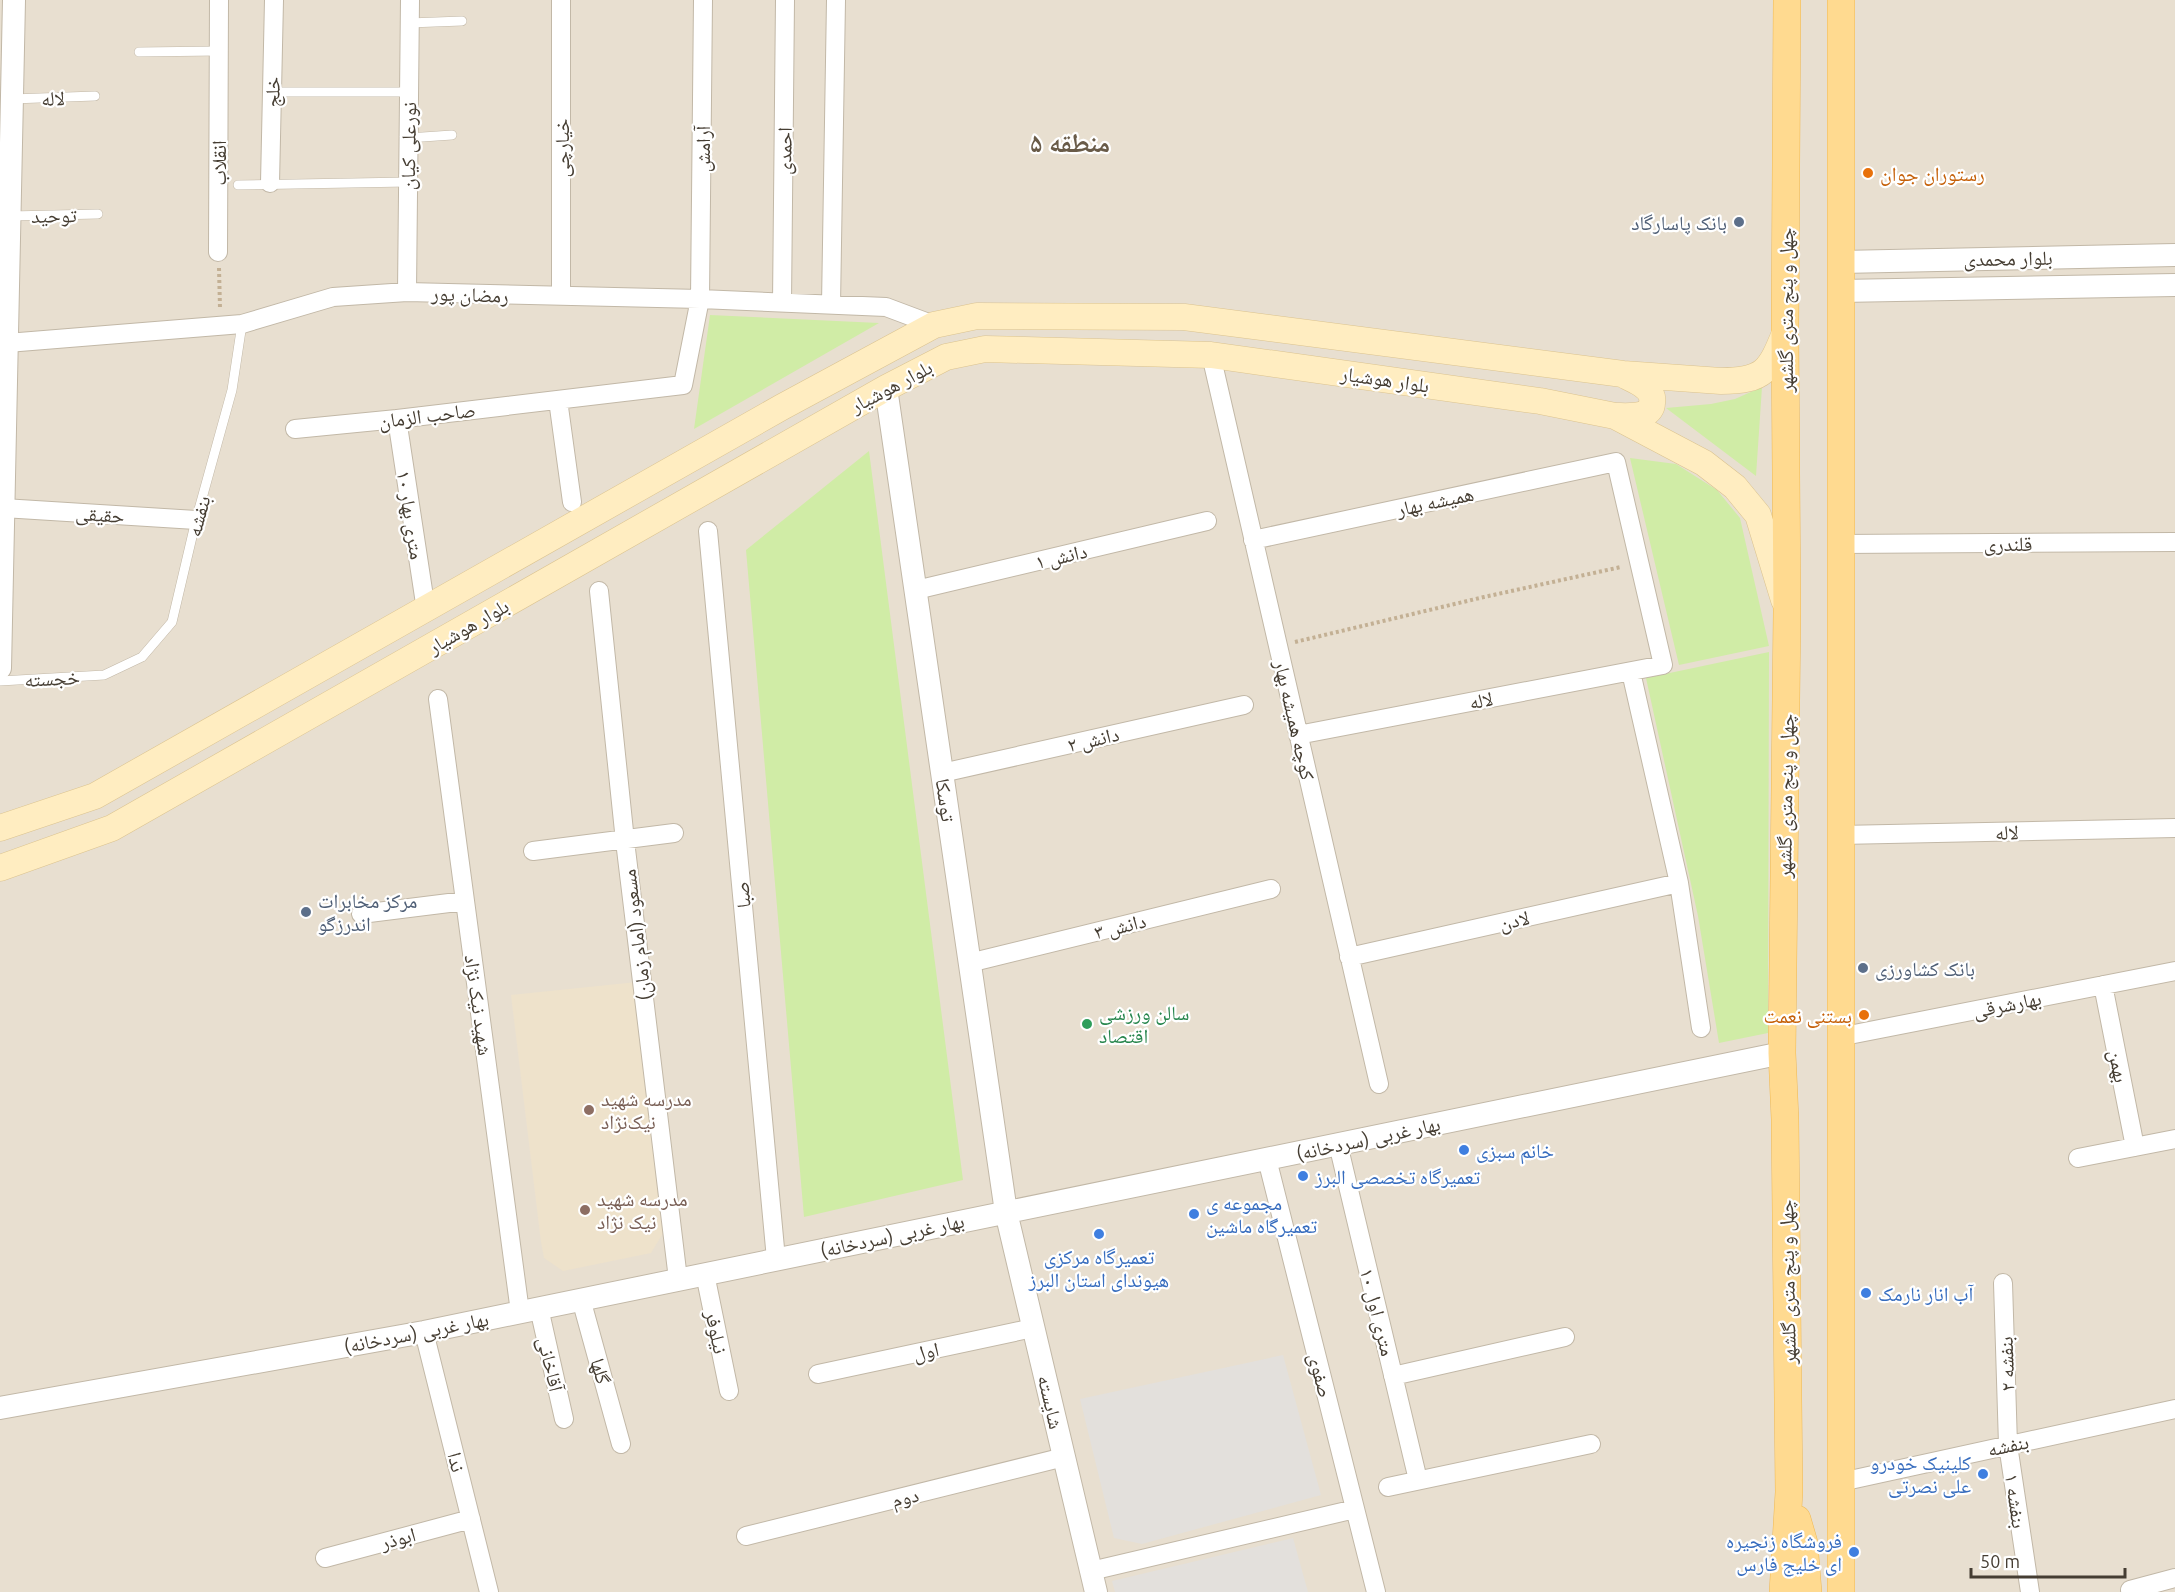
<svg xmlns="http://www.w3.org/2000/svg" width="2175" height="1592" font-family="Ubuntu,'Noto Naskh Arabic',sans-serif">
  <rect width="100%" height="100%" fill="#f3ede2"/>
  <path fill="#e8dfd0" d="M0,0H2175V1592H0Z"/>
  <path fill="#eee2cb" d="M637,982L668,1225L651,1253L563,1271L544,1258L541,1242L511,995Z"/>
  <path fill="#d0eca6" d="M710,315L879,323L694,429Z
    M1762,387L1756,476L1666,408L1711,404L1735,399Z
    M869,451L963,1180L804,1217L746,550Z
    M1630,458L1676,464L1717,490L1740,518L1769,646L1679,665Z
    M1769,652L1768,1033L1719,1043L1698,916L1646,678Z"/>
  <path fill="#e3e0dc" d="M1283,1355L1321,1495L1142,1544L1114,1538L1080,1399Z
    M1293,1538L1308,1592H1115L1112,1581Z"/>
  <g fill="none" stroke-linecap="round" stroke-linejoin="round">
    <defs>
      <path id="service" d="M409,23L462,21
        M139,52L218,51
        M272,92H409
        M12,99L95,96
        M408,138L452,135
        M238,185L408,182
        M10,216L98,214
        M0,681L104,675L142,657L172,622L196,520L232,390L242,324"/>
      <path id="minor" d="M270,183L274,0
        M218,252L219,0
        M407,292L410,0
        M561,296V0
        M782,303L785,0
        M831,305L836,0
        M7,343L242,324L333,297L407,292L700,299L886,307L934,325
        M1211,355L1379,1084
        M558,400L572,502
        M397,419L426,610
        M295,429L397,419L683,385L700,299L703,0
        M3,508L196,520
        M708,531L776,1259
        M1253,540L1616,462L1663,665L1298,735
        M1840,544L2175,542
        M916,590L1207,521
        M599,591L625,841L678,1279
        M1631,672L1679,883L1701,1028
        M438,699L520,1312
        M942,773L1244,705
        M1840,835L2175,828
        M533,851L674,833
        M361,914L465,901
        M1349,957L1679,883
        M969,963L1271,889
        M2103,985L2135,1147
        M1839,1037L2175,971
        M1338,1144L1418,1480
        M2078,1158L2175,1139
        M1267,1159L1376,1592
        M705,1274L729,1391
        M2003,1283L2008,1445L2030,1592
        M581,1299L621,1444
        M539,1308L564,1419
        M424,1332L489,1592
        M818,1374L1033,1328
        M1393,1376L1565,1337
        M1841,1482L2175,1409
        M1388,1487L1591,1444
        M746,1536L1064,1457
        M325,1558L471,1519
        M1091,1571L1355,1509
        M2130,1590L2175,1578"/>
      <path id="tertiary" d="M1841,262L2175,255
        M1841,291L2175,285
        M886,388L1006,1212L1096,1592
        M0,668L14,0
        M0,1408L424,1332L1782,1053"/>
      <path id="secondary" d="M1615,416C1624,416 1636,417 1644,414C1649,412 1652,408 1652,403C1655,388 1634,380 1624,375
        M0,828L95,796L782,407L934,325L977,316L1184,317L1623,374L1721,381C1765,381 1770,370 1785,333
        M0,868L112,828L886,388L946,357L985,349L1211,355L1540,401L1615,416L1704,463L1735,487L1758,515L1784,600"/>
      <path id="primary" d="M1797,1519L1804,1543L1808,1592
        M1783,1592L1789,1492L1785,1119L1782,1053L1787,612L1785,332L1787,0
        M1841,1592V0"/>
    </defs>
    <use href="#service" stroke="#c2b8a7" stroke-width="10"/>
    <use href="#minor" stroke="#c2b8a7" stroke-width="20"/>
    <use href="#tertiary" stroke="#c2b8a7" stroke-width="24"/>
    <use href="#secondary" stroke="#dbc38f" stroke-width="27"/>
    <use href="#primary" stroke="#efb954" stroke-width="28"/>
    <path stroke="#c3b094" stroke-width="4" stroke-dasharray="3 3" stroke-linecap="butt" d="M219,268L220,308
      M1295,642L1484,597L1621,567"/>
    <use href="#service" stroke="#fff" stroke-width="9"/>
    <use href="#minor" stroke="#fff" stroke-width="18"/>
    <use href="#tertiary" stroke="#fff" stroke-width="22"/>
    <use href="#secondary" stroke="#ffedc1" stroke-width="26"/>
    <use href="#primary" stroke="#ffda90" stroke-width="27"/>
  </g>
  <g fill="#e8710a" stroke="#fff" stroke-width="2">
    <circle cx="1868" cy="173" r="6"/>
    <circle cx="1864" cy="1015" r="6"/>
  </g>
  <g fill="#5c6f8a" stroke="#fff" stroke-width="2">
    <circle cx="1739" cy="222" r="6"/>
    <circle cx="306" cy="912" r="6"/>
    <circle cx="1863" cy="968" r="6"/>
  </g>
  <circle fill="#2e9e5b" stroke="#fff" stroke-width="2" cx="1087" cy="1024" r="6"/>
  <g fill="#8d6e63" stroke="#fff" stroke-width="2">
    <circle cx="589" cy="1110" r="6"/>
    <circle cx="585" cy="1210" r="6"/>
  </g>
  <g fill="#3f7fe0" stroke="#fff" stroke-width="2">
    <circle cx="1464" cy="1150" r="6"/>
    <circle cx="1303" cy="1176" r="6"/>
    <circle cx="1194" cy="1214" r="6"/>
    <circle cx="1099" cy="1234" r="6"/>
    <circle cx="1866" cy="1293" r="6"/>
    <circle cx="1983" cy="1474" r="6"/>
    <circle cx="1854" cy="1552" r="6"/>
  </g>
  <g text-anchor="middle" dominant-baseline="central" stroke-width="4.5" stroke-linejoin="round" paint-order="stroke">
    <g font-size="20" fill="#453d32" stroke="#fff">
      <text transform="translate(272 92) rotate(-89)">خلج</text>
      <text transform="translate(53 98) rotate(-2)">لاله</text>
      <text transform="translate(408 146) rotate(-89)">نورعلی کیان</text>
      <text transform="translate(561 148) rotate(-90)">خیارچی</text>
      <text transform="translate(702 149) rotate(-90)">آرامش</text>
      <text transform="translate(784 151) rotate(-89)">احمدی</text>
      <text transform="translate(218 163) rotate(-90)">انقلاب</text>
      <text transform="translate(54 215) rotate(-1)">توحید</text>
      <text transform="translate(2008 258) rotate(-1)">بلوار محمدی</text>
      <text transform="translate(470 294) rotate(2)">رمضان پور</text>
      <text transform="translate(1785 310) rotate(-90)">چهل و پنج متری گلشهر</text>
      <text transform="translate(1385 379) rotate(8)">بلوار هوشیار</text>
      <text transform="translate(891 386) rotate(-28)">بلوار هوشیار</text>
      <text transform="translate(427 415) rotate(-7)">صاحب الزمان</text>
      <text transform="translate(1435 501) rotate(-12)">همیشه بهار</text>
      <text transform="translate(100 514) rotate(4)">حقیقی</text>
      <text transform="translate(411 515) rotate(81)">۱۰ متری بهار</text>
      <text transform="translate(198 516) rotate(-75)">بنفشه</text>
      <text x="2008" y="543">قلندری</text>
      <text transform="translate(1061 556) rotate(-13)">دانش ۱</text>
      <text transform="translate(468 626) rotate(-30)">بلوار هوشیار</text>
      <text transform="translate(52 678) rotate(-3)">خجسته</text>
      <text transform="translate(1481 700) rotate(-11)">لاله</text>
      <text transform="translate(1295 720) rotate(77)">کوچه همیشه بهار</text>
      <text transform="translate(1093 739) rotate(-13)">دانش ۲</text>
      <text transform="translate(1785 796) rotate(-89)">چهل و پنج متری گلشهر</text>
      <text transform="translate(946 800) rotate(82)">توسکا</text>
      <text transform="translate(2007 832) rotate(-1)">لاله</text>
      <text transform="translate(742 895) rotate(-95)">صبا</text>
      <text transform="translate(1514 920) rotate(-13)">لادن</text>
      <text transform="translate(1120 926) rotate(-14)">دانش ۳</text>
      <text transform="translate(636 935) rotate(-97)">مسعود (امام زمان)</text>
      <text transform="translate(2007 1004) rotate(-11)">بهارشرقی</text>
      <text transform="translate(479 1005) rotate(82)">شهید نیک نژاد</text>
      <text transform="translate(2119 1066) rotate(79)">بهمن</text>
      <text transform="translate(1368 1138) rotate(-12)">بهار غربی (سردخانه)</text>
      <text transform="translate(892 1235) rotate(-12)">بهار غربی (سردخانه)</text>
      <text transform="translate(1787 1282) rotate(-91)">چهل و پنج متری گلشهر</text>
      <text transform="translate(1378 1312) rotate(76)">۱۰ متری اول</text>
      <text transform="translate(416 1332) rotate(-11)">بهار غربی (سردخانه)</text>
      <text transform="translate(717 1332) rotate(78)">نیلوفر</text>
      <text transform="translate(926 1351) rotate(-12)">اول</text>
      <text transform="translate(551 1364) rotate(77)">آقاخانی</text>
      <text transform="translate(2006 1364) rotate(-92)">بنفشه ۲</text>
      <text transform="translate(601 1371) rotate(74)">گلها</text>
      <text transform="translate(1321 1375) rotate(76)">صفوی</text>
      <text transform="translate(1051 1402) rotate(77)">شایسته</text>
      <text transform="translate(2008 1445) rotate(-12)">بنفشه</text>
      <text transform="translate(457 1462) rotate(76)">ندا</text>
      <text transform="translate(905 1497) rotate(-14)">دوم</text>
      <text transform="translate(2016 1501) rotate(82)">بنفشه ۱</text>
      <text transform="translate(398 1538) rotate(-15)">ابوذر</text>
    </g>
    <g font-size="20" fill="#c56008" stroke="#fff" text-anchor="start">
      <text x="1880" y="173">رستوران جوان</text>
      <text x="1852" y="1015" text-anchor="end">بستنی نعمت</text>
    </g>
    <g font-size="20" fill="#4e5e75" stroke="#fff" text-anchor="start">
      <text x="1727" y="222" text-anchor="end">بانک پاسارگاد</text>
      <text x="318" y="900">مرکز مخابرات<tspan x="318" dy="23">اندرزگو</tspan></text>
      <text x="1875" y="968">بانک کشاورزی</text>
    </g>
    <g font-size="20" fill="#27864d" stroke="#fff" text-anchor="start">
      <text x="1099" y="1012">سالن ورزشی<tspan x="1099" dy="23">اقتصاد</tspan></text>
    </g>
    <g font-size="20" fill="#785e54" stroke="#fff" text-anchor="start">
      <text x="601" y="1098">مدرسه شهید<tspan x="601" dy="23">نیک‌نژاد</tspan></text>
      <text x="597" y="1198">مدرسه شهید<tspan x="597" dy="23">نیک نژاد</tspan></text>
    </g>
    <g font-size="20" fill="#366cbe" stroke="#fff" text-anchor="start">
      <text x="1476" y="1150">خانم سبزی</text>
      <text x="1315" y="1176">تعمیرگاه تخصصی البرز</text>
      <text x="1206" y="1202">مجموعه ی<tspan x="1206" dy="23">تعمیرگاه ماشین</tspan></text>
      <text x="1099" y="1256" text-anchor="middle">تعمیرگاه مرکزی<tspan x="1099" dy="23">هیوندای استان البرز</tspan></text>
      <text x="1878" y="1293">آب انار نارمک</text>
      <text x="1971" y="1462" text-anchor="end">کلینیک خودرو<tspan x="1971" dy="23">علی نصرتی</tspan></text>
      <text x="1842" y="1540" text-anchor="end">فروشگاه زنجیره<tspan x="1842" dy="23">ای خلیج فارس</tspan></text>
    </g>
    <g font-size="26" font-weight="bold" fill="#695b48" stroke="#fff">
      <text x="1070" y="142">منطقه ۵</text>
    </g>
  </g>
  <path d="M1971 1568v9h154v-9" fill="none" stroke="#453d32" stroke-width="3"/>
  <text x="1980" y="1568" font-size="18" fill="#453d32" stroke="#ffffff" stroke-width="4.5" paint-order="stroke">50 m</text>
</svg>
